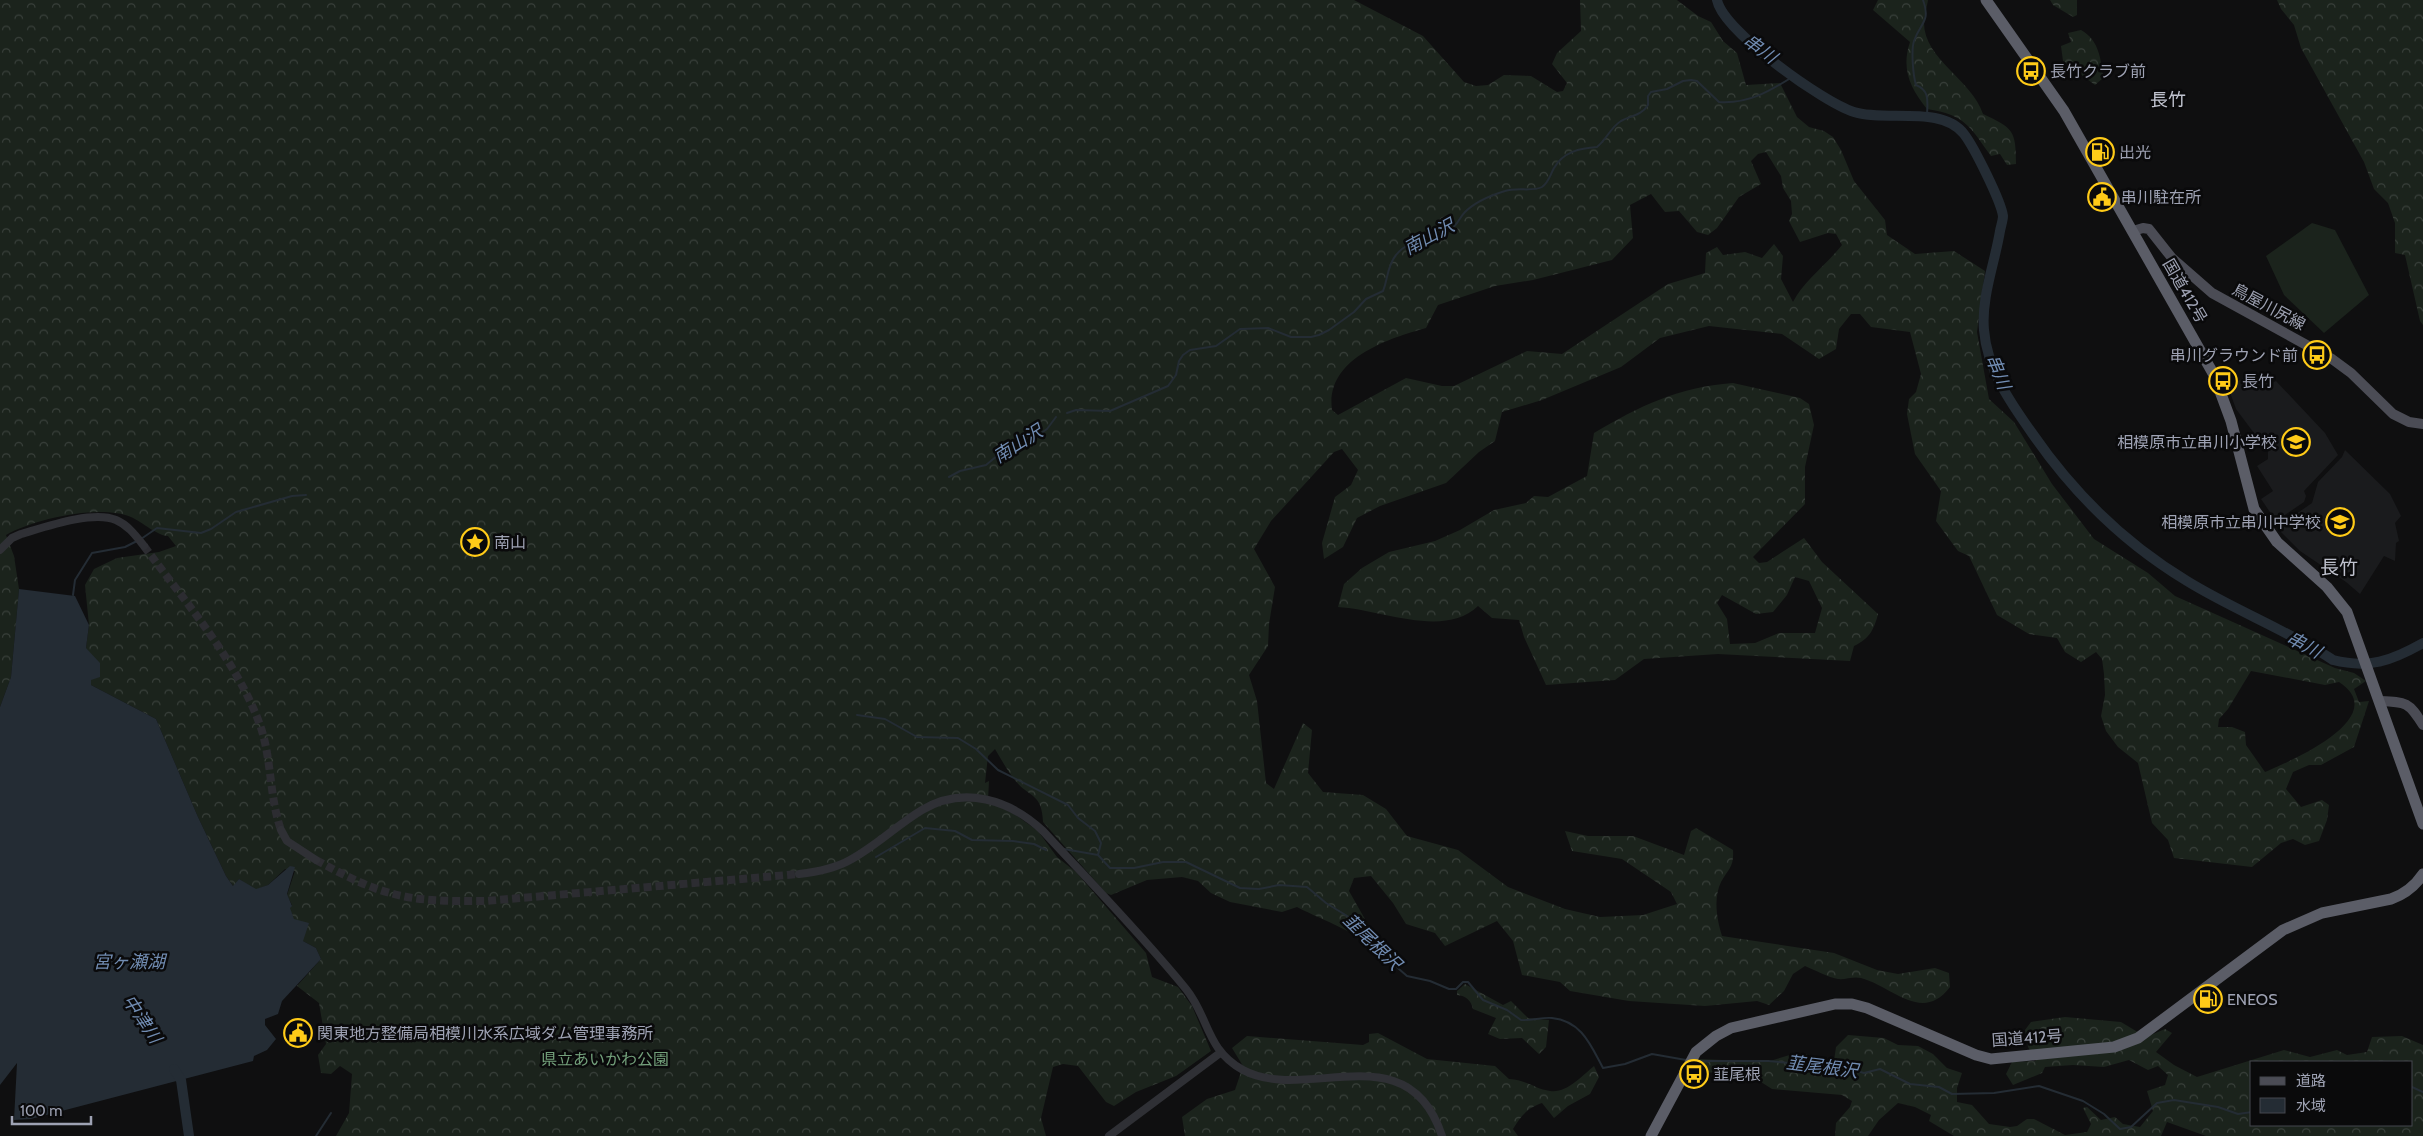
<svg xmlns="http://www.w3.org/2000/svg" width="2423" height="1136" font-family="Cabin,'Noto Sans JP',sans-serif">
  <defs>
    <pattern id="forest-crowns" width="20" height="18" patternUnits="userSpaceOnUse" patternTransform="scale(1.25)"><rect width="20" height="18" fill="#1b231c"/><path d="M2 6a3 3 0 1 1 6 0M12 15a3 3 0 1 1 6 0" fill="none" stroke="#39403b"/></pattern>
  </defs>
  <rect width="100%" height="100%" fill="#0f0f10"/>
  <path fill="#1a1b1d" d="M2245,377L2251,386L2257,381L2265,380L2272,383L2276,381L2325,433L2338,455L2304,491L2306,496L2304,502L2276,521L2261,499L2273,491L2257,466L2268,459V452L2236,409L2228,387Z
    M2345,450L2390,494L2401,516L2395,523L2399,541L2396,543L2395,561L2384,556L2360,594L2346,582L2300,551L2281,532V528L2286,522H2290L2296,514L2312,503L2318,482L2342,457Z"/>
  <path fill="url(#forest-crowns)" fill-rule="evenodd" d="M0,0H1354L1423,36L1464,82L1476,86L1488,85L1504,75L1531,76L1557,92L1563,91L1567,83L1552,64L1557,53L1581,31L1580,0H1677L1698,16L1711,22L1723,41L1737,53L1746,85L1780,83L1797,117L1809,127L1824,131L1833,137L1841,150L1854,181L1885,220L1887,235L1915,254L1954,251L1985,271L1977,332L1989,399L2014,422L2052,484L2094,539L2148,573L2175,596L2335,668L2354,673L2366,681L2354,689L2359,702L2369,701L2354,747L2321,765H2309L2293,772L2286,789L2301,807L2322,800L2329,805L2327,820L2319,841L2305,845L2293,839L2281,843L2252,867L2174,858L2168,840L2152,823L2138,763L2118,747L2106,731L2101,716L2105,695L2104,674L2102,659L2096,652L2081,662L2065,652L2057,638L2029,634L1997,615L1969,556L1958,551L1936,521L1941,491L1915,454L1907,414L1909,399L1916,392L1921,374L1910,332L1871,327L1860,314H1851L1839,329L1836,349L1819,359L1782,334L1709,326L1660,338L1621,367L1542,400L1502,412L1495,441L1479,452L1446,483L1380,506L1357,518L1343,547L1324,559L1322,543L1335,497L1351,485L1358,470L1342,449L1334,452L1271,521L1254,549L1275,587L1269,624L1268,646L1249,675L1257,701L1266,783L1274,789L1303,723L1312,730L1308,773L1323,792L1363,795L1386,809L1407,836L1458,850L1508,887L1565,909L1600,917L1643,915L1677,904L1671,892L1622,859L1572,851L1565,831L1588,836H1633L1684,855L1691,831L1696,828L1733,850C1734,867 1729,868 1721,882C1713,899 1717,920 1722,936L1834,953L1877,970L1898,974L1935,968L1949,973L1950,987C1922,1024 1892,986 1861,978C1853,976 1845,980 1838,979C1827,977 1815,970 1805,966L1793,974L1784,991L1769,1005L1757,1001L1705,1006L1629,1001L1570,991L1560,982L1522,975L1513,941L1497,921L1445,946L1435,933L1406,924L1393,903L1371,876L1354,878L1349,891L1374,935L1379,954C1353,929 1328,923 1297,907L1282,912L1230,902L1211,893L1198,881L1182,877L1147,880L1111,895L1106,893L1043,822C1042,792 1028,798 1014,779C1007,770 1001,759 995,749L988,756L985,783L989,781L988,800L1017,816L1038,831L1057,857L1076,872L1146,953L1152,977L1178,987L1192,1006L1211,1051L1176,1076L1136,1092L1114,1106L1106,1102L1078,1066L1063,1064L1053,1067L1041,1118L1046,1136H336L349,1113L352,1074L340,1066L331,1074L321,1073L318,1055L326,1044L319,1003L297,986L321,959L316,948L303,941L289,908L292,905L287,895L295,871L285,869L268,885L255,890L239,879L234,887L226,876L198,817L156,719L91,685L86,648L89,625L85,585L94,569L117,558L159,552L176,546L168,536C158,536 142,522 131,517C100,504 34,519 6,535L14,556L19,589L11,677L0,707ZM1766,152L1781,176L1783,188L1791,201L1792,214L1789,221L1800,242L1828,233L1836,234L1842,245C1827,264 1803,282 1793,302L1781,279L1783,256L1774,244L1762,258L1745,252L1723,255L1717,247L1706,253L1705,273L1668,284L1562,354L1527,351L1454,386H1442L1406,378L1338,415L1332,410C1325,359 1387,339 1426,328L1438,305L1495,286L1533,280L1612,260L1633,238L1630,205L1651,194L1665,212L1679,211L1697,232L1708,235L1717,228L1739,197L1761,184L1751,161L1758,154ZM2251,671L2325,685L2339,682C2393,717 2291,761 2265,772L2246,745L2245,732L2232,727H2218L2219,719L2228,709Z
    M1878,0H1928C1927,7 1924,16 1924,23C1924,59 1972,80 1983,114C2013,128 2016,130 2016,164L2007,165L2000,154L1991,156C1970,127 1966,115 1927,109C1910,88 1901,69 1910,42L1873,10Z
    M2050,0H2077V15L2073,17L2053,5Z
    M2277,0H2423V325L2420,321L2405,255L2395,253V223L2388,203L2374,189L2364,162L2301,48L2294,25L2281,9Z
    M2081,30C2099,40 2101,59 2103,78L2095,85L2063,61L2061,46L2071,42L2068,33Z
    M1733,383L1800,398L1809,404L1814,425L1805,467V504L1753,557L1759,563L1767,562L1804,538L1822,562L1878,614C1874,630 1869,639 1854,646L1850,661L1718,654L1644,659L1615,680L1546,685L1524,637L1519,620L1492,618L1478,606C1444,639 1380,609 1338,607L1344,584L1362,568L1389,552L1435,541L1460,530L1494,510L1526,503L1534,496L1548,497L1587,476L1594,433C1640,406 1678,387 1733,383ZM1795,577L1809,581L1822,608L1815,633H1779L1755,643L1730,644L1727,619L1717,603L1722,595L1756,614L1773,612L1787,595Z
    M1465,984L1503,1005L1511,1001L1528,1018L1549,1020L1546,1047L1539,1054L1522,1038L1500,1039L1488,1034L1496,1018L1473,1009C1471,1000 1466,996 1457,995V991Z
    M2065,1017L2121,1022L2146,1037L2165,1029L2172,1033L2156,1052L2174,1065L2197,1077L2284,1050L2310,1057L2337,1050L2347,1055L2367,1052L2372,1037L2402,1036L2423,1045V1136H2206L2167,1122L2161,1136H1954L1929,1121L1931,1115L1915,1107L1898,1103L1879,1120L1868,1136H1835L1836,1123L1850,1107L1852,1101L1842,1095L1772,1089L1761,1082L1729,1073L1691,1072L1700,1059L1767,1062L1793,1054H1806L1816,1060L1834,1061L1836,1047L1848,1035L1884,1038L1898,1045L1918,1046L1933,1054L1947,1068L1962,1073L1957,1088V1102L1972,1105L1989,1124L2010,1127L2017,1126L2027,1119H2034L2065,1135L2087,1132L2091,1124L2083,1108L2087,1107L2101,1120L2115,1117L2123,1124L2140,1127L2153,1111L2147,1091L2165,1085L2168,1075L2158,1066L2148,1070L2129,1060L2104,1067L2073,1065L2045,1067L2042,1073L2013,1085L2006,1074L2012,1062L2036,1061L2028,1047L2025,1030L2031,1022ZM2252,1062H2412V1125H2252Z
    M1378,1033L1427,1059L1495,1066L1509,1079C1527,1080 1535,1089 1550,1091C1566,1094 1583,1075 1594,1066L1599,1077L1590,1094L1568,1106L1554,1118L1542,1103C1527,1108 1521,1116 1513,1129L1518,1136H1185L1182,1117L1207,1099L1235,1090L1243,1066L1232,1048L1247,1036L1363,1045L1369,1042V1034Z"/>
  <path fill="#1b231c" d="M2312,223L2335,230L2369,295L2324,333L2284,295L2266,256Z"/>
  <path fill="#242c34" d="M19,589L75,596L89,625L86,648L100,663V677L91,680V685L156,719L198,817L226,876L233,886L239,879L256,889L268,885L290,866L295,867L287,894L292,906L290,908L294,919L309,923L303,941L316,948L321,959L282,1001L278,1014L265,1019V1025L276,1039L267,1050L254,1056L253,1061L31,1119L14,1120L17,1063L0,1085V707L11,677Z"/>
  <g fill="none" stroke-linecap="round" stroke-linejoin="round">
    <path stroke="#242c34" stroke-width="2" d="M1923,0C1931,22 1920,23 1914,41C1911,50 1913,75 1916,85C1931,91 1927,103 1927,117
      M1067,413L1076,410L1110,411L1168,386L1176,375L1179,361L1183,355L1190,350L1216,346L1240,329L1268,328L1291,337H1311L1319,335L1329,330L1354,312L1366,299L1383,291C1388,279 1387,266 1396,255C1409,238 1433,240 1450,230C1458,225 1459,218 1465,212C1475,202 1492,195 1505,191C1517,187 1533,192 1542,187C1549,182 1550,175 1554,168C1563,152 1580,148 1597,147C1606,140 1611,127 1621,121C1632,115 1641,116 1648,105V96L1651,92L1667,89L1683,81L1691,80L1697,81L1719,102C1749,104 1770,91 1794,76
      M949,477L960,471L986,465L1015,441L1037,436L1047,429L1056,417
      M141,539L157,528L201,533L211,529L236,512L292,496L306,495
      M73,595L75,580L92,553L125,547L137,541
      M857,715L885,719L917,737L958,738L976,749L998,770L1068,805L1078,818L1095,831L1101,843L1098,855
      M1064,849L1098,855L1110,868H1134L1163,862H1186L1240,888L1259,889L1279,885L1307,887L1326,903L1352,919L1384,956L1407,976L1430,981L1449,989H1456L1463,982H1468L1483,1000L1507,1010L1521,1020C1531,1021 1542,1017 1552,1018C1582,1021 1591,1046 1603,1068L1625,1064L1652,1054L1686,1060
      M876,857L925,828L955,831L972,840L1013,841L1034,844L1046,850
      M1696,1061H1768L1846,1068L1864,1073L1880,1069L1910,1084L1939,1087L1952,1094L1994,1093L2039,1086L2083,1101L2104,1114L2120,1129L2131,1127L2157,1103L2174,1100L2218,1107L2238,1114L2252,1112
      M2412,1087L2423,1092
      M316,1136L331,1113"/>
    <path stroke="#242c34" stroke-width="10" d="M1717,0C1723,31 1824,103 1854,112C1886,122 1942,105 1964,134C1974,147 2001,201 2003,216C2003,220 2001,226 2000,231C1995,262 1981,298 1984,330C1987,369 2010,402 2032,433C2074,494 2124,543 2187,581C2234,610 2287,630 2333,660C2369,669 2391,661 2423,643
      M174,1069L181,1080L189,1136"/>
    <path stroke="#2c2c31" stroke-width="8" stroke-dasharray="8 4" stroke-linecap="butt" d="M144,546C185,602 236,659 260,725C272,759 269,796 281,830
      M316,860C340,873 364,886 390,893C421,902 454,901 486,901L799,874"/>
    <path stroke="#2f3035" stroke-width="8" d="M0,550L12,538L21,534C45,527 93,510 116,520C128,525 136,536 144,546
      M281,830L287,841L316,860
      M799,874C817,872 834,869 850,860C876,846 897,825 922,810C964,785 1010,800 1043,831C1091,883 1141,934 1186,989C1209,1017 1206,1050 1243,1070C1306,1104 1408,1031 1442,1136
      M1109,1136L1220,1053"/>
    <path stroke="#4b4c55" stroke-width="10" d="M2133,231L2143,228L2149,229L2172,258L2212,293L2332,359L2351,373L2393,414L2409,422L2423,424
      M2380,701C2406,702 2409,702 2423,725"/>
    <path stroke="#5b5d67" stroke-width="11" d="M1986,0L2064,111L2214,375L2231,421L2254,509L2277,542L2327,587L2347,612L2423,824
      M1651,1136L1696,1052L1716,1036L1731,1028L1835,1004H1852L1867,1008L1976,1055L1991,1059L2114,1047L2138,1038L2283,930L2322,913L2391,899C2405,894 2415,886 2423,874"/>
  </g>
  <defs>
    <symbol id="bus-ring" viewBox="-11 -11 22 22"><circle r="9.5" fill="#0a0a0b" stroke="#ffcb18" stroke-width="1.5"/><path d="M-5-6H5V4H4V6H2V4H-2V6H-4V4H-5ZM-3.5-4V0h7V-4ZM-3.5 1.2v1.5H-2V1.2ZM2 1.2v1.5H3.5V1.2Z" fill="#ffcb18"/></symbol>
    <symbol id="fuel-ring" viewBox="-11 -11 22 22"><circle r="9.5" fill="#0a0a0b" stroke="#ffcb18" stroke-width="1.5"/><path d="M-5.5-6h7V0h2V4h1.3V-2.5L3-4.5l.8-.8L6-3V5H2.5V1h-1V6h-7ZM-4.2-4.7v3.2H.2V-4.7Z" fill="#ffcb18"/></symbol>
    <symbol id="civic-ring" viewBox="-11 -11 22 22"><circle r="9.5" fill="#0a0a0b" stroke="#ffcb18" stroke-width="1.5"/><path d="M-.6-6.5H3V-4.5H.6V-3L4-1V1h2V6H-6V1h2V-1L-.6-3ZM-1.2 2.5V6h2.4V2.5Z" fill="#ffcb18"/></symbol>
    <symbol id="school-ring" viewBox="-11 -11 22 22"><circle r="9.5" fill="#0a0a0b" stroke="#ffcb18" stroke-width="1.5"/><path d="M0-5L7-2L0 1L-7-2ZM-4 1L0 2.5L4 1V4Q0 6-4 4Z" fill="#ffcb18"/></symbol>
    <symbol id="sight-ring" viewBox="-11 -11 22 22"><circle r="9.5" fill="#0a0a0b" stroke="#ffcb18" stroke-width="1.5"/><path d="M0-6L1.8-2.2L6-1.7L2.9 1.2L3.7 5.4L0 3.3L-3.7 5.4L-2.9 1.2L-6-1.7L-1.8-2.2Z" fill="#ffcb18"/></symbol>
  </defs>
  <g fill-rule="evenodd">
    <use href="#bus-ring" x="2015" y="55" width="32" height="32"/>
    <use href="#fuel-ring" x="2084" y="136" width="32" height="32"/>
    <use href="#civic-ring" x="2086" y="181" width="32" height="32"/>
    <use href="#bus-ring" x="2301" y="339" width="32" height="32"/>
    <use href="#bus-ring" x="2207" y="365" width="32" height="32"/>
    <use href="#school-ring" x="2280" y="426" width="32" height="32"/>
    <use href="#school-ring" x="2324" y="506" width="32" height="32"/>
    <use href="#sight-ring" x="459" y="526" width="32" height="32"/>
    <use href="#fuel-ring" x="2192" y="983" width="32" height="32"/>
    <use href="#civic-ring" x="282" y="1017" width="32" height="32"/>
    <use href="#bus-ring" x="1678" y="1058" width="32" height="32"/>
  </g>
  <g text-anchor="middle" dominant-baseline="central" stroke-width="5" stroke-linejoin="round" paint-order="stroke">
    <g font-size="16" fill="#9ea2b3" stroke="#0a0a0b" text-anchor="start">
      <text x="2050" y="71">長竹クラブ前</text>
      <text x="2119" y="152">出光</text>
      <text x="2121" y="197">串川駐在所</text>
      <text x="2298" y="355" text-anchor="end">串川グラウンド前</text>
      <text x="2242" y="381">長竹</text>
      <text x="2277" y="442" text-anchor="end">相模原市立串川小学校</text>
      <text x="2321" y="522" text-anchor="end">相模原市立串川中学校</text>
      <text x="494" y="542">南山</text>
      <text x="2227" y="999">ENEOS</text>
      <text x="317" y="1033">関東地方整備局相模川水系広域ダム管理事務所</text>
      <text x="1713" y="1074">韮尾根</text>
    </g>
    <g font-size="16" fill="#9ea2b3" stroke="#0a0a0b">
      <text transform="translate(2185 291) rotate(60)">国道412号</text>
      <text transform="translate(2269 307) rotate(28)">鳥屋川尻線</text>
      <text transform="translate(2027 1038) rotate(-4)">国道412号</text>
    </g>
    <g font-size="16" fill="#73a07b" stroke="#0a0a0b">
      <text x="605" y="1059">県立あいかわ公園</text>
    </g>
    <g font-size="18" font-style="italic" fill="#718cb2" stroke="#0a0a0b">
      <text transform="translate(1760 49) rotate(36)">串川</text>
      <text transform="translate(1429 237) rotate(-28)">南山沢</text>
      <text transform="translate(1998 372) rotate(68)">串川</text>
      <text transform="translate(1018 444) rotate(-32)">南山沢</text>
      <text transform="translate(2304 645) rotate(28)">串川</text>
      <text transform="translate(1372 942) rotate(44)">韮尾根沢</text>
      <text x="129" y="962">宮ヶ瀬湖</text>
      <text transform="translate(142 1019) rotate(56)">中津川</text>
      <text transform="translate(1822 1067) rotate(7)">韮尾根沢</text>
    </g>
    <g font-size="18" fill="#bfc2ce" stroke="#0a0a0b">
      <text x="2168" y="100">長竹</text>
    </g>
    <g font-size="19" fill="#bfc2ce" stroke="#0a0a0b">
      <text x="2339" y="567">長竹</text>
    </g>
  </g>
  <rect x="2250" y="1061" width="162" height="65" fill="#0a0a0b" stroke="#45474e"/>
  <rect x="2260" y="1077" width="25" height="8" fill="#4b4c55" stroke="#45474e"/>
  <text x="2296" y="1086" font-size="15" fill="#9ea2b3">道路</text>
  <rect x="2260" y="1098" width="25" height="15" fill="#242c34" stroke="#45474e"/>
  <text x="2296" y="1111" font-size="15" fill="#9ea2b3">水域</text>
  <path d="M12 1116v8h79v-8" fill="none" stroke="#9ea2b3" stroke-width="2.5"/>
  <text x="20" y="1116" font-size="15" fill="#9ea2b3" stroke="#0a0a0b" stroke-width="4" paint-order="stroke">100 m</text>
</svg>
